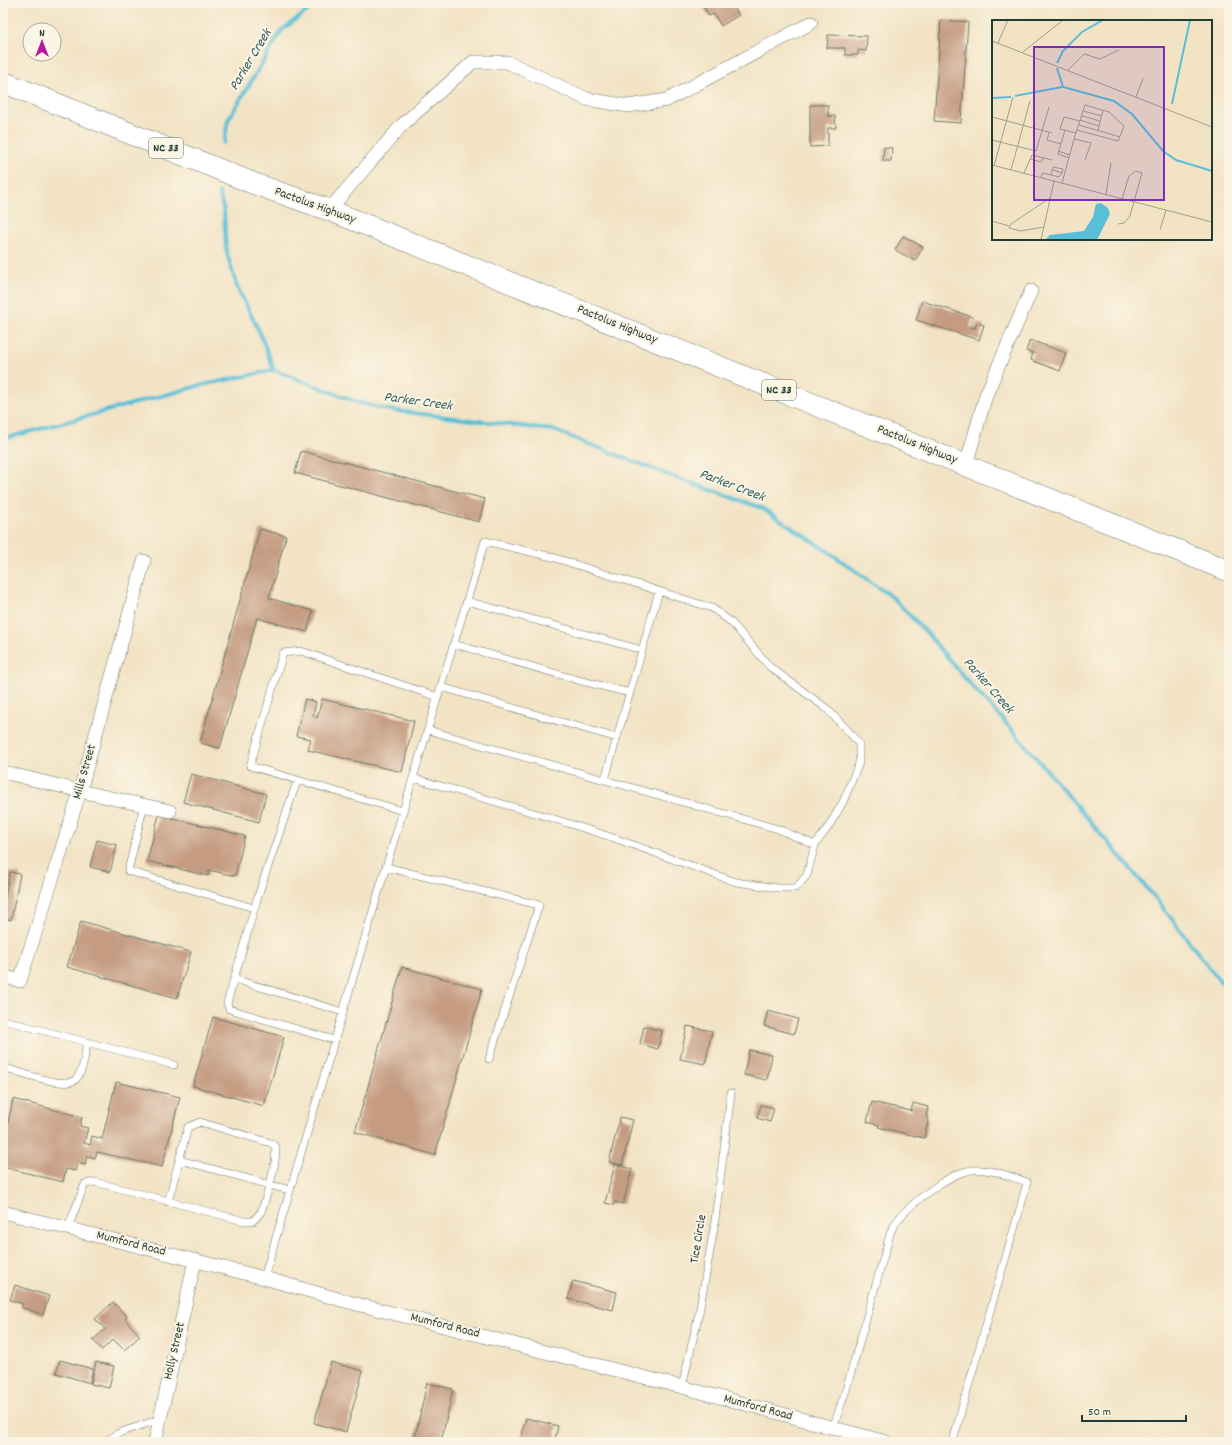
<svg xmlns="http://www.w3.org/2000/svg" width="1232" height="1445" font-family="Dekko,sans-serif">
  <rect width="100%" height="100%" fill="#fcf5e5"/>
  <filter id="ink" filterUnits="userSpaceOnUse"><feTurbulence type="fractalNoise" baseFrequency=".025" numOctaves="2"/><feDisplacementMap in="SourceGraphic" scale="8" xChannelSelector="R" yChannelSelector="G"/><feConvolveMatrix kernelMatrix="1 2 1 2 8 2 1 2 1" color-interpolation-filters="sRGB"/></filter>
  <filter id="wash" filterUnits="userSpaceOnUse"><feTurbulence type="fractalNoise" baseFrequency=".012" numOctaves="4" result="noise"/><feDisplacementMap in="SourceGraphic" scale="16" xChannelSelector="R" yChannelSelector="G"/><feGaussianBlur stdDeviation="0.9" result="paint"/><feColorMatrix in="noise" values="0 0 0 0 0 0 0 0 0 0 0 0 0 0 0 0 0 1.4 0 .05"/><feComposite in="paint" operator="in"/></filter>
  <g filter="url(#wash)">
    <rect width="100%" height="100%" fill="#f2e3c5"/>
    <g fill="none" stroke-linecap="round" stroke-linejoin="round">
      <path stroke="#59bfd7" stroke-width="4" d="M224,143L228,120L282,30L318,3
        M219,192L224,212L226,250L237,287L260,333L274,370L357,402L389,410L553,430L674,477L762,508L829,552L893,598L926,632L969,683L1005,722L1038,760L1157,900L1219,980L1229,987
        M3,439L198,386L274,370"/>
    </g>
    <g id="blocks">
      <path fill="#c59c82" d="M706,3H731L739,15L721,26L714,14L709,16L703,6Z
        M941,20L968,22L961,123L934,121Z
        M828,35L867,36L866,51L858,50V55H845V48H827Z
        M810,105H828V116H835L836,128H828V146L810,147Z
        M884,147L892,148L891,161H883Z
        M903,236L923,247L915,261L895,250Z
        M922,301L973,317L970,327L975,328L977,323L984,325L979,340L916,320Z
        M1030,340L1066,353L1060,371L1031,360L1033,353L1026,351Z
        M301,451L485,499L479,522L295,473Z
        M260,529L286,536L269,598L313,611L307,632L257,618L220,748L200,743Z
        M305,699L316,702L313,716L317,718L322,699L414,721L402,772L308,750L311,739L296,736Z
        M191,774L266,794L259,822L183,802Z
        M159,815L245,836L235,876L209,870L208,876L147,861Z
        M97,840L117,845L110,872L90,867Z
        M10,872L20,874L11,920L3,918V905Z
        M81,921L191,952L177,998L67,967Z
        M402,967L482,989L435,1155L355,1132Z
        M768,1011L798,1019L794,1034L764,1026Z
        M213,1017L284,1037L264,1106L193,1086Z
        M644,1026L662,1031L658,1049L640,1044Z
        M687,1026L712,1031L705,1064L680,1059Z
        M749,1050L772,1055L767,1080L744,1075Z
        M116,1082L180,1097L162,1167L97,1152L95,1158L87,1156L85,1165L77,1163L75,1171L66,1169L63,1182L3,1167V1147L13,1099L82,1117L80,1126L88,1128L84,1143L90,1145L92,1136L102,1139Z
        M872,1102L911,1111L913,1103L928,1107L926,1117L929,1118L924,1138L878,1127L879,1125L867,1122Z
        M761,1105L774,1108L770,1122L757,1118Z
        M620,1117L633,1120L622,1165L609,1162Z
        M615,1164L632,1169L623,1204L614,1202V1205L605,1203Z
        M573,1281L617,1292L613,1310L568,1299Z
        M15,1285L49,1296L43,1315L21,1307L23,1304L10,1300Z
        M113,1302L127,1317L125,1319L140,1336L124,1350L113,1339L102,1350L93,1340L105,1329L95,1319Z
        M60,1360L93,1369L90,1383L56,1373Z
        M96,1362L114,1366L109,1388L91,1384Z
        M331,1362L363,1371L346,1432L314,1423Z
        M427,1383L453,1389L441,1442H414Z
        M526,1418L558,1426L554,1442H520Z"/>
    </g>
  </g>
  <g filter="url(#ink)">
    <use href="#blocks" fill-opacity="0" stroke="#697767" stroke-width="1"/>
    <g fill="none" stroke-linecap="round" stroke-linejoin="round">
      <defs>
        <path id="service" d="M467,601L642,650
          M454,644L578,680L630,693
          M441,687L617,738
          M428,730L778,829L815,845
          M605,779L659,591
          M297,781L258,896L227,1003L229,1009L334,1040
          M144,805L128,871L254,908
          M403,811L250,766L283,653L301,651L438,697
          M386,867L539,905L489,1059
          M234,979L343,1012
          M3,1020L174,1065
          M3,1067C16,1071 65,1089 75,1080C84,1072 85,1053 87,1042
          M168,1202L188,1127L200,1122L271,1143L276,1147L275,1162L270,1185L180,1160
          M68,1228L85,1184L95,1182L244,1221H253L261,1212L270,1185L290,1190
          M264,1278L386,867L485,541L552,557L712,608L731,622L770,667L826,708L850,733L859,744V763L843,802L829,826L815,845L807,875L796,888H777L736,882L614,838L545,816L413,778
          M682,1387L699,1313L714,1228L731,1093
          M833,1428L846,1390L891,1231C894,1226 897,1220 901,1216C916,1200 946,1176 967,1171C986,1166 1008,1176 1027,1182L1021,1205L963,1404L953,1442
          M105,1442L119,1433L160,1419"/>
        <path id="minor" d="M329,210L402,125L473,62H507L587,99L628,106L667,100L811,23
          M966,465L986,395L1031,291
          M3,772L80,791L170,811
          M3,976L20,981L80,791L144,561
          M3,1212L264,1278L345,1301L682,1387L886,1442
          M155,1442L195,1260"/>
        <path id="primary" d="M3,82L255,184L329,210L1229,571"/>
      </defs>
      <use href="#service" stroke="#697767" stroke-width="8"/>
      <use href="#minor" stroke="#697767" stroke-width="14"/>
      <use href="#primary" stroke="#697767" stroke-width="22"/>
      <use href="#service" stroke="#fff" stroke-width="7"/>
      <use href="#minor" stroke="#fff" stroke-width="13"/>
      <use href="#primary" stroke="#fff" stroke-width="21"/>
    </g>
  </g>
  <g text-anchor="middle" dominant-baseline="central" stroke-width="4" stroke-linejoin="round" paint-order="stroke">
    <g fill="#fcf5e5" stroke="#617469" stroke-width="1">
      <rect x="149" y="138" width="34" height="20" rx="3"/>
      <rect x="762" y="380" width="34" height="20" rx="3"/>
    </g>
    <g font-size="12" font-weight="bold" fill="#1f3d34">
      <text x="166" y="148">NC 33</text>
      <text x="779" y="390">NC 33</text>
    </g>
    <g font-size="13" fill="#1f3d34" stroke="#fcf5e5">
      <text transform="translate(315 206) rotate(20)">Pactolus Highway</text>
      <text transform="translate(617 325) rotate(22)">Pactolus Highway</text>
      <text transform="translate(917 445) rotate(22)">Pactolus Highway</text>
      <text transform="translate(85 772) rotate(-74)">Mills Street</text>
      <text transform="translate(699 1239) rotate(-81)">Tice Circle</text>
      <text transform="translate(131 1244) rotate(14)">Mumford Road</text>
      <text transform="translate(445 1326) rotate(14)">Mumford Road</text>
      <text transform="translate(175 1351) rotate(-77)">Holly Street</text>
      <text transform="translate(758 1408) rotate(15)">Mumford Road</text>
    </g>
    <g font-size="14" font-style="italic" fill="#2e5e5d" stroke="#fcf5e5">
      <text transform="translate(251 60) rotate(-59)">Parker Creek</text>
      <text transform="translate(418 402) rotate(8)">Parker Creek</text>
      <text transform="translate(732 486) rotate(21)">Parker Creek</text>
      <text transform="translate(988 686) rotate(49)">Parker Creek</text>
    </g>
  </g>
  <g transform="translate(992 20)">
    <rect width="220" height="220" fill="#f2e3c5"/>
    <path d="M109,183L116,188L118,194L105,220H53L58,215L92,211L101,197L104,184Z" fill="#59bfd7"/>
    <path fill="none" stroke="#59bfd7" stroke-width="2" d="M65,43L71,31L90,12L111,0M65,48L71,67L122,81L140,94L171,131L184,140L220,151M23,76L70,67M0,78L19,77M180,84L198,0"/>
    <path fill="none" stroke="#9ea18b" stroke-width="1" d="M0,21L220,107M6,23L16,0M31,32L71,0M76,50L92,34L108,39L127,30M144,77L151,58M91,91L110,96M90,96L108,101M0,97L60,113M88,100L107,106M87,105L128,117M73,110L66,134L77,138M106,110L111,90M57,113L55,120L69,124M84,113L68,109L72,97L88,101M82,119L99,123L93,140M0,120L44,131L57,87M66,131L78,135M38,139L49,142L51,138M0,145L220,202M2,146L21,77M19,150L38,81M32,153L40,135L60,140M59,155L61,147L71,149L70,153L61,150M49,157L51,153L67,157L70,153M70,163L82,119L93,85L117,92L132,106L126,121L85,110M114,174L119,143M0,201L17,206M126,204L132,203L138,196L150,153L144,151L137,156L130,179M52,207L28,211L17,208L19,204L58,178M168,210L174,190M49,220L62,161"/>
    <path fill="#7b2cbf" fill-opacity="0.15" stroke="#7b2cbf" stroke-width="2" d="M42,27H172V180H42Z"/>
    <rect width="220" height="220" fill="none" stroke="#1f3d34" stroke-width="2"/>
  </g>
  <rect width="1232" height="1445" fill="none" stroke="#fcf5e5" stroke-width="16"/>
  <g transform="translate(42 42)"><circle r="19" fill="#fcf5e5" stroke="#a4ab9e"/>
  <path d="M0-3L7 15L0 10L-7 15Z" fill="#b5179e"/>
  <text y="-6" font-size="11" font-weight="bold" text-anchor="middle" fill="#1f3d34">N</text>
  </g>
  <path d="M1082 1415v6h104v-6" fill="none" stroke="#1f3d34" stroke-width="2"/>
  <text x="1088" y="1415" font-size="12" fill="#1f3d34" stroke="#fcf5e5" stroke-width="3" paint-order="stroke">50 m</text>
</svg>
